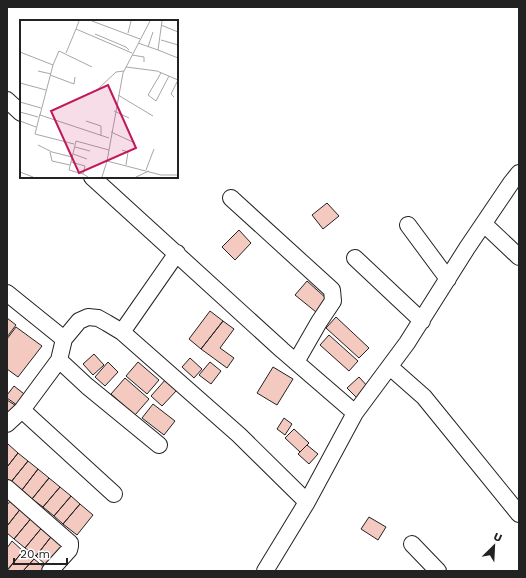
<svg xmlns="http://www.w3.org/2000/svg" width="526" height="578" font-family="'Work Sans',sans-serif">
  <rect width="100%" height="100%" fill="#fff"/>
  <path fill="#f3c9c0" stroke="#222" d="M327,203L339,216L323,229L312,215Z
    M239,230L251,243L235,260L222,247Z
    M307,281L327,299L316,312L295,295Z
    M210,311L223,321L201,349L189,339Z
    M336,317L369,348L359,358L326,328Z
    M7,318L16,325L7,337Z
    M223,321L234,329L220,348L234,358L227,368L201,349Z
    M16,327L42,346L18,377L7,369V339Z
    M329,335L358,361L349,371L320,345Z
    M94,354L104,365L93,375L83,364Z
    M190,358L202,369L194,378L182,367Z
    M108,362L118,372L105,386L95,377Z
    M138,362L159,380L147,394L126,376Z
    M210,362L221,371L211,384L199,375Z
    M273,367L293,379L277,405L257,393Z
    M359,377L370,389L359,400L347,388Z
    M125,378L149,399L135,415L111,394Z
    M166,379L177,390L162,406L151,396Z
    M14,386L28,397L21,408L7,398V395Z
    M7,400L18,407L7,415Z
    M153,404L175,421L164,435L142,418Z
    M284,418L292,424L285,435L277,429Z
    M294,429L309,443L300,452L285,438Z
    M8,444L18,453L7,467V445Z
    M307,445L318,454L309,464L298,454Z
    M18,453L28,461L11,482L7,478V467Z
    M28,461L38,469L22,490L11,482Z
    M38,469L49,478L32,499L22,490Z
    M49,478L60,487L43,507L32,499Z
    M60,487L71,496L54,516L43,507Z
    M71,496L80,504L63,524L54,516Z
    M12,499L22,507L7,526V505Z
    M80,504L93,515L77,535L63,524Z
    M22,507L33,516L14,539L7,533V526Z
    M33,516L44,525L25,548L14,539Z
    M369,517L386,527L378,540L361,529Z
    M44,525L54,533L36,556L25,548Z
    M54,533L66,542L47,566L36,556Z
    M12,541L23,551L7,570V548Z
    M23,551L34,559L23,571H7Z
    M34,559L45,568L42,571H23Z"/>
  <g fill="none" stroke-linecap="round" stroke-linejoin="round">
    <defs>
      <path id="minor" d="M7,100L21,113
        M92,177L282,350L355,413
        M231,198L332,290L333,301L319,322L296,362
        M484,224L519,257
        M408,225L448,279
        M355,258L422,321
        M7,293L64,339
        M122,332L177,253
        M59,360L87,386L159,445
        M390,367L424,397L519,514
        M22,410L114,494
        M7,424L22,410L59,360L64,339L79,321L88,317L98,318L107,323L122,332L239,435L307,502
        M7,488L70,543V546L69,550L50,571
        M412,544L438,571
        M265,571L307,502L355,413L407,343L467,248L511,183L519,173"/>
    </defs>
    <use href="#minor" stroke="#222" stroke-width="18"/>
    <use href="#minor" stroke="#fff" stroke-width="16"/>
  </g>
  <g transform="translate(20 20)">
    <rect width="158" height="158" fill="#fff"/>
    <path fill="none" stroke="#a7a7a7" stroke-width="1" d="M59,1L56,9L112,33M72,1L120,19M142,1L138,30L158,38M141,5L158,12M108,13L111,1M75,14L106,27L109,30M141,20L158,25M118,23L138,30M128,27L133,12M0,32L33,45L39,31L72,47M46,33L56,9M112,35L124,37V42M33,45L20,95L89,118M106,47L137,51L158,60M18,51L31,54M141,53L128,75L136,81L149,56M30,55L54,64L55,57M0,63L26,70M77,70L96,52L104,51M98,75L133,96M154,77L151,74L158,60M0,82L21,88M94,91L109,98M0,92L18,97M20,94L15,114L54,124M0,101L16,107M66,101L81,106V116M91,112L115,123M18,125L32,132L52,137M55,127L70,131M102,130L108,132L106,145M30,132L32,141L50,145M53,134L67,139M87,141L141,155H158M51,142L65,146L63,154L68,157M126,150L134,129M0,152L13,157M63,154L49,150L56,121L89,130M82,157L87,141L103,53L130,1M116,157L129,151"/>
    <path fill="#c2185b" fill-opacity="0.15" stroke="#c2185b" stroke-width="2" d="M88,65L116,128L59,153L31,91Z"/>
    <rect width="158" height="158" fill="none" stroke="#222" stroke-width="2"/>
  </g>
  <rect width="526" height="578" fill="none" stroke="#222222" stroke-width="16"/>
  <g transform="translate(494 546) rotate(24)" stroke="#ffffff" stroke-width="3" paint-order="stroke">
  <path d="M0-3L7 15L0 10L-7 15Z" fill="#222222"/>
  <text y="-6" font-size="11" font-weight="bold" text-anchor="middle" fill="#222222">U</text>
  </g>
  <path d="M14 558v6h53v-6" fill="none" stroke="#222222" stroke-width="2"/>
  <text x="20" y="558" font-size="12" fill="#222222" stroke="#ffffff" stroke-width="3" paint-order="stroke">20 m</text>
</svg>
